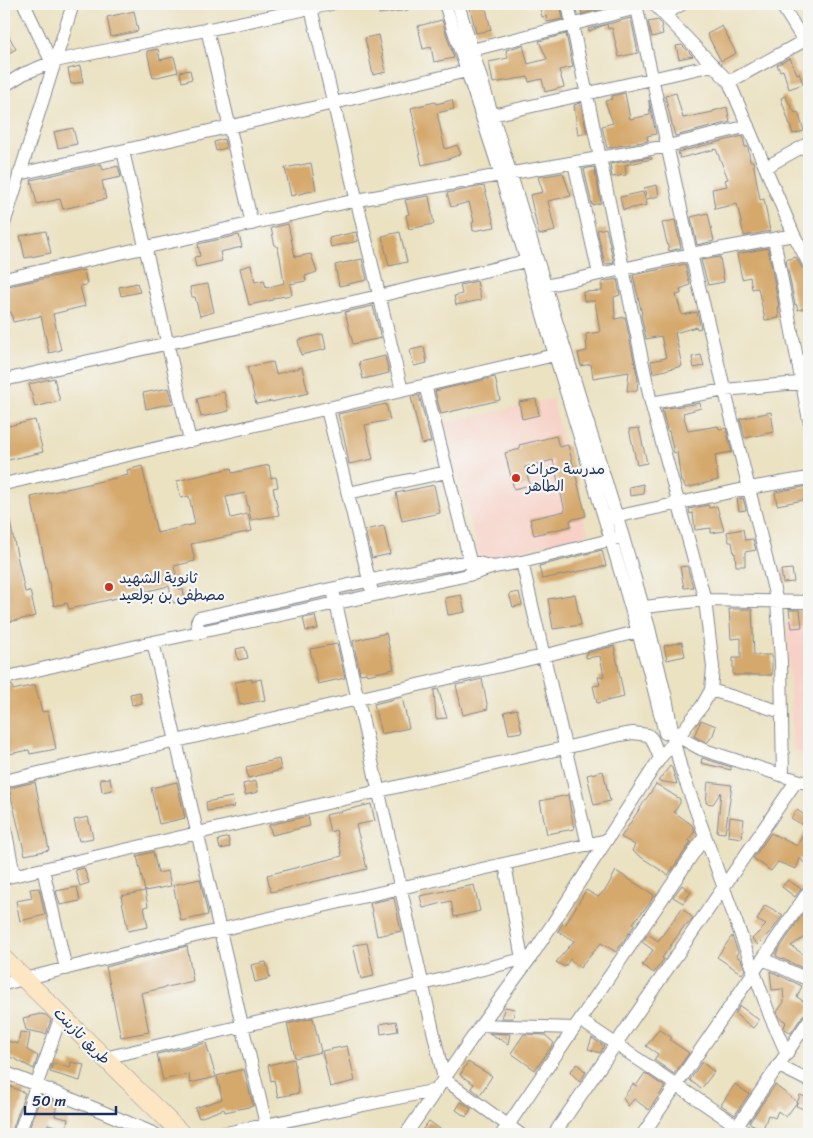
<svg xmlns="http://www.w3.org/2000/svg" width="813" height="1138" font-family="Sriracha,'Playpen Sans Arabic',sans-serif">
  <rect width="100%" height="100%" fill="#f6f6f2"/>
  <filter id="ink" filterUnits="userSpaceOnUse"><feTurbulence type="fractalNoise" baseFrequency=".02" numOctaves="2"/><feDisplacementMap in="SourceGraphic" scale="10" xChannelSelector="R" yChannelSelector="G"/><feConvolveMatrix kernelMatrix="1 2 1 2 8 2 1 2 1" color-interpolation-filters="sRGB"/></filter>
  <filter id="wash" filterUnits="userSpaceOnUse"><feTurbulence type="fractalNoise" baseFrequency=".0096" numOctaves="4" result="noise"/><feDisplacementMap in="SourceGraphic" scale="20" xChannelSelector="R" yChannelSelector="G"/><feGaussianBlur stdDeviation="1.12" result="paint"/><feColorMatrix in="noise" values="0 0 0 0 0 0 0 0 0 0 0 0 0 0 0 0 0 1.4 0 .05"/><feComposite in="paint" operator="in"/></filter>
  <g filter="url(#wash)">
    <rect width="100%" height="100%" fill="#ebe2c2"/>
    <path fill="#f7d1c7" d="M552,399L588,534L480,561L445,423Z
      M809,610V755L793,750L787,623L797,611Z"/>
    <g id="blocks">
      <path fill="#d5a86c" d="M378,4H408V10L379,14Z
        M469,4H485L491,30L476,33Z
        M539,4H560L563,19L547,22L546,16L542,17Z
        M579,4H621L582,14Z
        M134,11L138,31L111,37L107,17Z
        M631,18L638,53L619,57L612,28L608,29L607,24L589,31L588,29Z
        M442,20L454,58L434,62L431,47L423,49L418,26Z
        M658,20L661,23L663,34L652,37L648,22Z
        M722,26L736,53L721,61L707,34Z
        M4,27L16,49L4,56Z
        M566,34L573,67L559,70L564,87L545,92L542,79L529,82L528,77L493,83L489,62L508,58L506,50L523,45L528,64L547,59L539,41Z
        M378,35L386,72L373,75L365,38Z
        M682,45L693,56L679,59L676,46Z
        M158,49L160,60L174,57L178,72L153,78L147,51Z
        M790,58L797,74L799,73L803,84L789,89L783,70L780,71L777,65Z
        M80,66L83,82L71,84L68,69Z
        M190,70L192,79L182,82L180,72Z
        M625,93L630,119L650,115L649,100L656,134L647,136L648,141L607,148L602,126L613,123L605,101L612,99V96Z
        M676,93L683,118L713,112V111L727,107L730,122L675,136L665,96Z
        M785,96L795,113L798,112L804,131L793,134L781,98Z
        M452,100L454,109L437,113L445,149L457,145L461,154L448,159L422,165L414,129H416L411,108L435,102L436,104Z
        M580,103L587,133L578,135L574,105Z
        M73,128L77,144L58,148L54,132Z
        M743,136L745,147H748L750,161H753L760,200L764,199L770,231L744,236L737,204L715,209L712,189L727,186L725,180L728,179L716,149L680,158L678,152Z
        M224,139L226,148L216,151L214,142Z
        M651,157L652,159L625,165L626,175L612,177L610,164Z
        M311,163L316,190L291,196L285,168Z
        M101,164L103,170L118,166L121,177L102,181L106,199L63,209L60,199L37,204L31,180Z
        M594,167L601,203L592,205L584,169Z
        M563,173L571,196L548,201L555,231L539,235L530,195L543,192L538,177Z
        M657,185L659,196L647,199L644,188Z
        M484,186L495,227L473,231L472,223L474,222L469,202L451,207L447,193Z
        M643,192L647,205L623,210L620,197Z
        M429,196L434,224L409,229L406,215L409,214L405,200Z
        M708,213L714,241L697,245L691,217Z
        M675,220L681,248L669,251L662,223Z
        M288,224L295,257L311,254L317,272L305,276L306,281L290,284L292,295L273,298V300L249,305L240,268L251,265L255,282L264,280L266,288L284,283L280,257L277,246H275L271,228Z
        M606,228L614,263L605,264L597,230Z
        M46,231L51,253L25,258L20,236Z
        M356,232L358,241L331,247L329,238Z
        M400,232L407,262L389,266L382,236Z
        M239,235L242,247L220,252L222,261L196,267L194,257L200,256L198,244Z
        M768,248L779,307H778L779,318L765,320L758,288L752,289L750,277L742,279L737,254Z
        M720,257L724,282L708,285L701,260Z
        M796,257L802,268L808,272L809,278V307L798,310L796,304L795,305L786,260Z
        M362,259L367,280L339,286L335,265Z
        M685,264L690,285L680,289L681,294L676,295L682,315L697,312L701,328L697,329L696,327L675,333L682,366L653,373L651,361L666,358L661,336L646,339L641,315L642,314L633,275Z
        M84,270L87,285L80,286L85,306L53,314L61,350L49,353L41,316L13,322L11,312H9L4,287Z
        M617,279L620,295L614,297L615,319L625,317L638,379L637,391H627L629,372L593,378L591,364L581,366L578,353L587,351L586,334L600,332L595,301H584L583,292L602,291V282Z
        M477,281L481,300L456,305L454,296L462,294L460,285Z
        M137,283L140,292L121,296L119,287Z
        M208,284L214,312L200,316L195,297H192L190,287Z
        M373,306L381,338L353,344L345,312Z
        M323,334L326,349L301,355L298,340Z
        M424,347L427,363L414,366L410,350Z
        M701,355L704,366L694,368L692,357Z
        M385,356L389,373L363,379L359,362Z
        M273,362L276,374L302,367L308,393L272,402V401L256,404L247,367Z
        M495,377L500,400L441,414L435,391Z
        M54,378L60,401L35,407L29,384Z
        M169,388L173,403L146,409L143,393Z
        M224,392L229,411L201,417L197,399Z
        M419,395L431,442L422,444L411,397Z
        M536,399L539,415L522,419L519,402Z
        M700,403L701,408L683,413L688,431L718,426L719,429L726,428L732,452L715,455L718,480L686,488L683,482H681L677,452L674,453L669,431H667L662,409Z
        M386,404L390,420L365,425L373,459L349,464L345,442L338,414Z
        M771,412L774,432L745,438L740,419Z
        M35,420L43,452L4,461V427Z
        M639,428L647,463L637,465L629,429Z
        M556,436L559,447L568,445L586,516L570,520L571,526L534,535L530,519L565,511L553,460L525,467L530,485L514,489L505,453L520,449L519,445Z
        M269,465L271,478L276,477L278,487L273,488L279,515L251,520L245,493L226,497L231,518L248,514L252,531L191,544L195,561L174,566L179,589H183L185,600L173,603L169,586L69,609L67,603L54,606L31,497L128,475L127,470L142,466L157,533L195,524L189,496L181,498L177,481L231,468L232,473Z
        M643,484L644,494L630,496L629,487Z
        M434,485L440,513L402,521L396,493Z
        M809,486V499L777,505L775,492Z
        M743,498L746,510L739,511L737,499Z
        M708,505L709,508L717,506L724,531L711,533V528L695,530L693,513L690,514L689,509Z
        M4,513H8L25,592L30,591L36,616L4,623Z
        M384,526L390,554L372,558L365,530Z
        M743,529L745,540L753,539L756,550L745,552V566H736L735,553L734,554L732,542H729L727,532Z
        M602,550L606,566L542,579L539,566Z
        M687,566L693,587L684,588L680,567Z
        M792,569L794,582L783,583L781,570Z
        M519,592L522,605L513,607L509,594Z
        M575,594L581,625L553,629L548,599Z
        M461,595L465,612L448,615L445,598Z
        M729,609H752L754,655H772V675H733V658H741V638L731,639Z
        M789,610H800L802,627L792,628Z
        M315,616L318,629L306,631L303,618Z
        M386,633L394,669L367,675L366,673L360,674L353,641Z
        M682,642L685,656L667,660L664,646Z
        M337,644L345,678L318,684L310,649Z
        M614,646L624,697L597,703L593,686L600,685L598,677L604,676L600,656L586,658V653Z
        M245,647L248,658L238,660L236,649Z
        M252,679V681L261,679L265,700L240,705L235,682Z
        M482,679L488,709L463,715L456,685Z
        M12,685L13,690L35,685L42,712L48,711L56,749L30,754L29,750L4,755V686Z
        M438,689L447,718L436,719L434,690Z
        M140,692L142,703L132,705L130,694Z
        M402,697L409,728L381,734L374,704Z
        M517,709L522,732L509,734L504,712Z
        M701,720L716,726L713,735L707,743L694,736Z
        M702,758L731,767V770L701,763Z
        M279,759L281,770L248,778L246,767Z
        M670,766L672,768L677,784L658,781Z
        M603,771L610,801L594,805L587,775Z
        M110,778L112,790L102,792L100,779Z
        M256,781L258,792L245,795L243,784Z
        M35,782L49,850L25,855L9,788Z
        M177,782L185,818L159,824L151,788Z
        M708,782L732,785L725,833L717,832L721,792L713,804L706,803Z
        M656,784L680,799V803L674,812L692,825L695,831L688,840L691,842L668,875L632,851L635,845L621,837Z
        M568,795L574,829L547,834L540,801Z
        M232,797L234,807L207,811L206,802Z
        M371,804L375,821L356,825L367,869L271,892L267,875L342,856L336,830L330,832L326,815Z
        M797,810L809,818V869L800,858L796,869L778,862L771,871L753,858L771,833L797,846L807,828L791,818Z
        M308,816L310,826L272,835L269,825Z
        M88,817L93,838L79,841L74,820Z
        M730,817L744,819L742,838L728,836Z
        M228,837L230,847L220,849L218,840Z
        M153,852L158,873L168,871L171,886L145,891L148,906L144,907L148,927L128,931L121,896L145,891L137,856Z
        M84,868L89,883L80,886L75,870Z
        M616,871L654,895L649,904L633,923L635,924L616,952L601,943L580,968L570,959L565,967L556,962L574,941L558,931L563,923L565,925L586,890L598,897L606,889Z
        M200,879L208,915L181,921L173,885Z
        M788,880L801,889L795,897L782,887Z
        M474,885L480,911L454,917L451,901L423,908L420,896Z
        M682,885L691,892L683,903L673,897Z
        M77,887L80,901L60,905L56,891Z
        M39,888L45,915L20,921L16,901L32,898L30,889Z
        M394,898L401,931L377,936L370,903Z
        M765,905L783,915L770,933L758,945L752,939L766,925L757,920Z
        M809,905V934L791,946L809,958V971L776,956L777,952Z
        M682,908L693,918L686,926L685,925L662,958L664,959L654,973L642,965L653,950L642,942L648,934L658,941Z
        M732,936L738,952L736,956L741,959L745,970L742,974L717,957Z
        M367,943L374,976L361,979L353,945Z
        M187,946L193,981L141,993L149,1032L121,1037L106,967Z
        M266,962L270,978L255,982L251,965Z
        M770,971L802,986L797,997L809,1005V1012L803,1015L791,1033L785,1029L784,1027L786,1022L780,1018L777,1012L784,1002L783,989L772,990Z
        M740,1006L759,1020L753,1028L735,1014Z
        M505,1007L515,1009L513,1018H501Z
        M40,1014L46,1015L51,1020L46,1034L26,1030L23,1018Z
        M313,1018L321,1052L295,1058L287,1024Z
        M396,1021L398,1031L381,1034L380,1024Z
        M659,1029L672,1038L670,1040L689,1053L674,1074L654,1060L658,1054L646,1046Z
        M20,1032L30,1033L27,1050L38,1056L34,1069L13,1058L4,1056V1040L18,1044Z
        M489,1033L510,1034L508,1044Z
        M524,1034L545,1035L554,1043L535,1070L511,1053Z
        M592,1038L604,1046L600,1053L588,1049Z
        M206,1043L216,1077L190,1083L189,1074L163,1080L157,1054Z
        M347,1046L355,1081L330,1087L322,1051Z
        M294,1059L299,1093L278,1097L274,1080L271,1081L268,1065Z
        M71,1062L84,1065L80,1081L50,1072L53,1063L70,1068Z
        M468,1062L492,1076L480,1095L471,1088L474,1084L460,1075Z
        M702,1062L714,1072L701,1089L690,1080Z
        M577,1064L586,1072L580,1082L570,1072Z
        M244,1069L253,1106L225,1112L224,1109L199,1118L195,1108L222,1099L217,1076Z
        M645,1073L665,1087L649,1110L634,1099L628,1106L623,1098L633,1084L636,1086Z
        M735,1084L749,1094L735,1115L721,1105Z
        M775,1085L797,1102L786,1117L778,1111L775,1118L768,1115L763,1129L749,1123Z
        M9,1086L25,1093L11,1134H4V1100Z
        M800,1095L809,1098V1111L796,1106Z
        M41,1096L57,1102L55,1116L68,1119L66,1129L48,1124L44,1134H34L28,1132Z
        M461,1102L471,1109L466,1117L456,1110Z
        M429,1121L447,1134H419Z"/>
    </g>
  </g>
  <g filter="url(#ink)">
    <use href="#blocks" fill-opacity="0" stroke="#838890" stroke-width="1"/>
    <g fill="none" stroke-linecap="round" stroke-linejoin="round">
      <defs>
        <path id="street" d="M24,4L52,63
          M310,4L402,391
          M445,4L497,163L611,540L649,670L665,733
          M458,4L623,537L649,628L667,703L674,742L681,769L770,1016L787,1054
          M636,4L691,254L777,602L781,661L783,776
          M654,4L729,82L794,235L809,264
          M781,4L804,41
          M665,14L682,4
          M207,29L252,224
          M472,50L637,8
          M729,82L809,38
          M4,86L23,74L55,61L331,4
          M492,115L713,65
          M123,151L190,441
          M574,163L599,274
          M766,167L809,143
          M19,174L334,103L475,69
          M4,224L73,4
          M774,239L809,420
          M4,279L357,200L668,146L748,126
          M545,286L691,254L794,235
          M4,380L379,296L534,259
          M425,385L472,569
          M651,403L725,390L809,382
          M327,409L371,588
          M4,484L563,353
          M348,493L447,472
          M610,518L749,488L809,478
          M522,562L588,845
          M333,590L444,1079L520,1134
          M636,608L705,600L809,602
          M199,633L197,622L199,618L417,570L470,561L494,567
          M153,642L242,1025L266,1124
          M4,678L153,642L473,574L494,567L522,562L618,538
          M711,690L782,712
          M679,737L701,749L809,784
          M4,781L543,656L644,630
          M4,823L14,875
          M505,864L522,959
          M43,869L66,969
          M4,878L620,735L633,733L648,735L652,739L660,758
          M763,959L809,980
          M4,984L219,930L607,840
          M580,1020L749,1134
          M481,1025L574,1028
          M104,1058L423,984L531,957
          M779,1066L809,1081
          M4,1072L96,1109L155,1134
          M19,1134L61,1016
          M221,1134L437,1090
          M406,1134L481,1025L531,957L660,758L674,742L702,706L711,690L713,667L705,600L651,403L568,4
          M502,1134L705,836
          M554,1134L797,780
          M643,1134L809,891
          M732,1134L809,1020"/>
        <path id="secondary" d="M4,959L182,1134"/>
      </defs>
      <use href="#street" stroke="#838890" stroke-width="14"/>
      <use href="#secondary" stroke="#838890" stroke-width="19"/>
      <use href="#street" stroke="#fff" stroke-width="12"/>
      <use href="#secondary" stroke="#fce6c4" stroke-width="18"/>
    </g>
  </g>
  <g fill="#c8321e" stroke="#f6f6f2" stroke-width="2">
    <circle cx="516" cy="478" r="5"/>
    <circle cx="109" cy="587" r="5"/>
  </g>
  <g text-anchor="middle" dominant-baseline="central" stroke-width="4.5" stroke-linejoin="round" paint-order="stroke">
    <g font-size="15" fill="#1b2f5e" stroke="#f6f6f2" text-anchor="start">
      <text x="526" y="469">مدرسة حراث<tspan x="526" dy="17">الطاهر</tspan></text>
      <text x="119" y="578">ثانوية الشهيد<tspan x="119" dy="17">مصطفى بن بولعيد</tspan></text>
    </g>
    <g font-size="15" fill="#1b2f5e" stroke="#f6f6f2">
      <text transform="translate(82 1036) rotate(45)">طريق تازبنت</text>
    </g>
  </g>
  <rect width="813" height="1138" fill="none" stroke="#f6f6f2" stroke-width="20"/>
  <path d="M25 1106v8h91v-8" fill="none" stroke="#1b2f5e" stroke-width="2.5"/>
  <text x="32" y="1106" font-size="15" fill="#1b2f5e" stroke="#f6f6f2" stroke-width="4" paint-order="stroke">50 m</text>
</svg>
